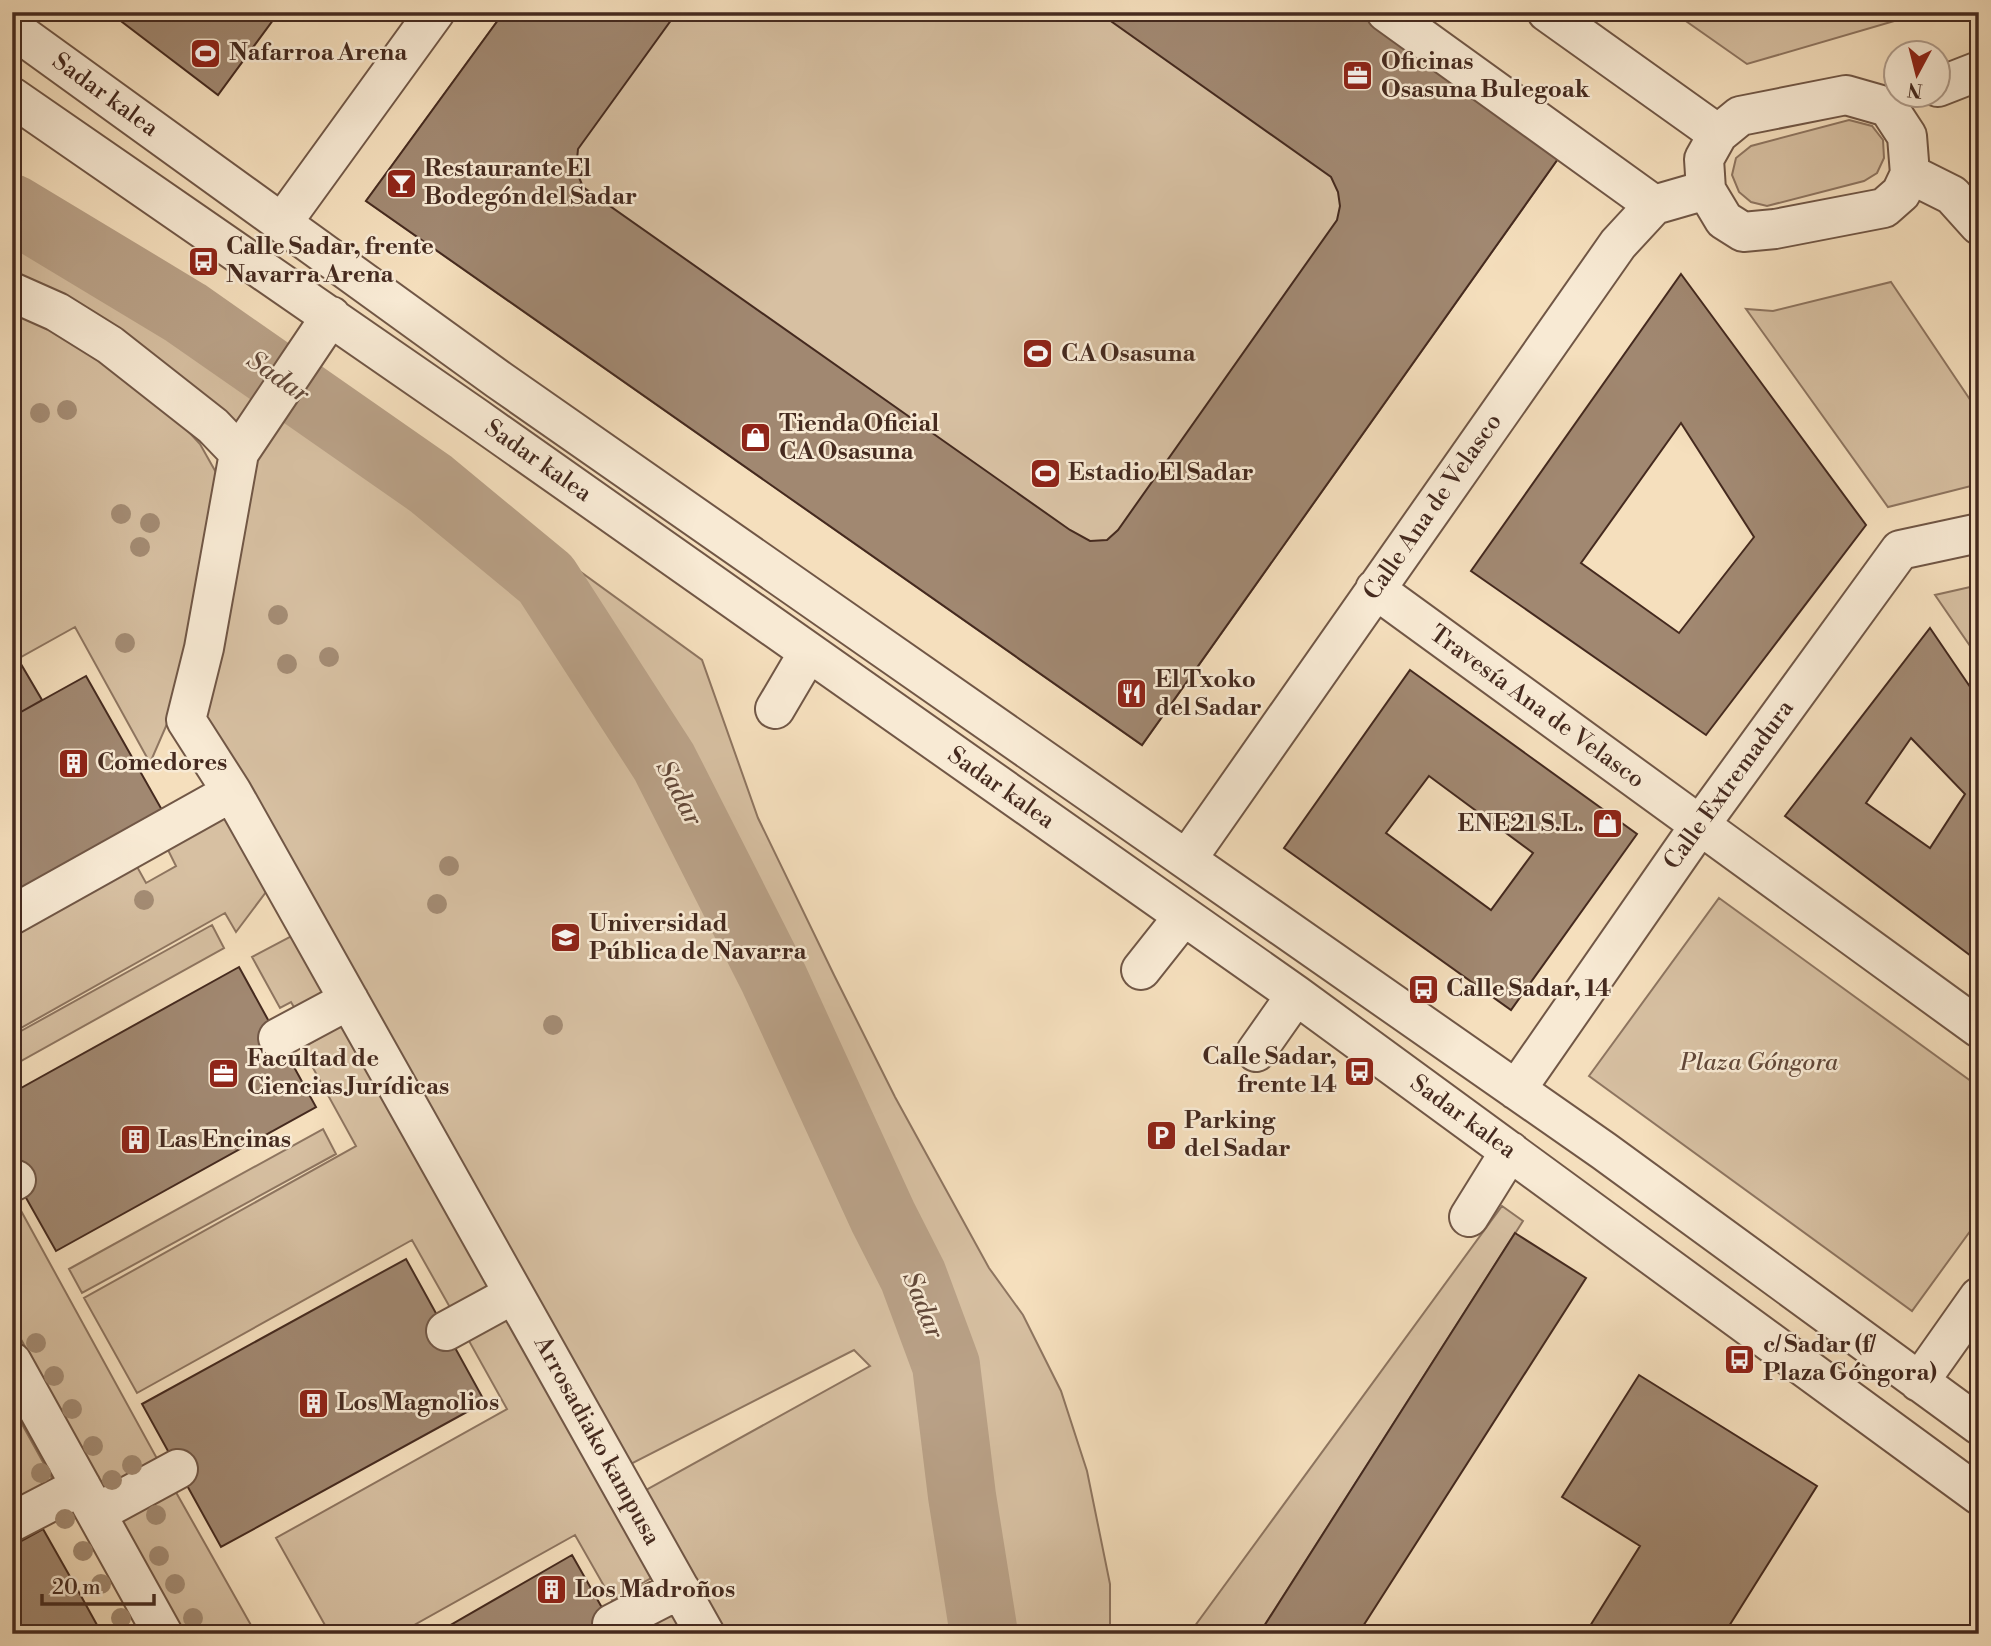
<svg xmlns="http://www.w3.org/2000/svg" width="1991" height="1646" font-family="'Libre Bodoni',serif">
  <rect width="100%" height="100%" fill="#f5dfbd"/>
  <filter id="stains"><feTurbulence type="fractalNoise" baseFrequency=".00286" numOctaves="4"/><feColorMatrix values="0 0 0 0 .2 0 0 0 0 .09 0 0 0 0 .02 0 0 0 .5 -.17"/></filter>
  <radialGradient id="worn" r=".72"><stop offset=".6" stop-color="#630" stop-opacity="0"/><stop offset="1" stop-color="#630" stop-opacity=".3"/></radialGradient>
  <path fill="#d7c0a2" stroke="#8e7560" stroke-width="2" d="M504,12H1363L1560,156L1142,745L366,201Z
    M1673,12H1925L1747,64Z
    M1849,120L1872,126L1883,140L1884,158L1877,173L1864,181L1767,206L1751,202L1739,192L1732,175L1736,158L1751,146Z
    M12,170L345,401L702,660L758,818L834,975L895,1097L989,1268L1023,1315L1061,1391L1087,1471L1110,1584V1634H717L639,1494L870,1366L854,1350L623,1468L202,722L252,456L12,279Z
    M1891,282L1979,413V484L1888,507L1746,309L1773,311Z
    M12,306L151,391L200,444L218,476L177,701L150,763L75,627L12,662Z
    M1979,585V659L1935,595Z
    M230,810L272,884L236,932L225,913L12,1033V932L135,863L146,883L176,866L166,846Z
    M1719,898L1979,1087V1219L1912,1311L1589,1076Z
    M212,925L224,948L12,1066V1036Z
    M301,931L333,993L298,1014L291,1002L280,1008L252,957Z
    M348,1022L496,1287L452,1311L412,1240L137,1393L84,1298L356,1146L302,1048Z
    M323,1129L336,1154L82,1293L69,1269Z
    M14,1198L160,1464L106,1494L12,1323V1199Z
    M1502,1206L1523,1221L1259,1634H1189Z
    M511,1307L660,1573L612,1600L575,1535L398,1634H330L276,1538L507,1409L464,1332Z
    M12,1406L54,1482L12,1505Z
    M173,1487L256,1634H185L119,1517Z
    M673,1600L692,1634H633Z"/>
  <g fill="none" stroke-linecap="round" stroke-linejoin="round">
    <path stroke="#b9a187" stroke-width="68" d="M12,208L186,313L431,484L546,579L664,762L774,979L883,1217L913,1276L946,1365L962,1496L984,1634"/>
  </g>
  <path fill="#a18871" stroke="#452a1f" stroke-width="2" fill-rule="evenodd" d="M109,12H279L218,95Z
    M504,12H677L578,149L576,170L583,187L1070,530L1090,541L1107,540L1118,530L1337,220L1340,206L1338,192L1331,177L1098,12H1363L1560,156L1142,745L366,201Z
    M1681,274L1866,525L1706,735L1471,571ZM1681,423L1754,537L1679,633L1581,563Z
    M1930,628L1979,700V962L1785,816ZM1911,738L1965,794L1930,848L1866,803Z
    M18,659L42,700L12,717V662Z
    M1410,670L1637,834L1511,1010L1284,848ZM1429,776L1533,853L1491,910L1386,833Z
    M86,676L162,810L12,893V717Z
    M239,967L316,1107L56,1251L12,1173V1093Z
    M1515,1233L1586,1278L1358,1634H1259Z
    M406,1259L485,1402L221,1547L142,1404Z
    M1639,1375L1817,1486L1724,1634H1585L1640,1546L1562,1497Z
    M43,1529L81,1596L102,1634H12V1546Z
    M572,1555L617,1634H435Z"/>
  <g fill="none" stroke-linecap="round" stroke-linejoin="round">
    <defs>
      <path id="minor" d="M1386,12L1654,205
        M1547,12L1718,134
        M12,28L499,380L1604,1151L1979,1425
        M1938,87L1979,71
        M1846,95L1888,107L1907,136L1910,174L1901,193L1884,208L1775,229L1743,232L1724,220L1706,190L1704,159L1718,134L1740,116Z
        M12,97L475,417L1296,995L1979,1495
        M1910,174L1952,195L1979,225
        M282,223L435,12
        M12,292L57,312L110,345L213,426L239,453
        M1375,589L1979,1028
        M775,709L808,653
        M232,792L186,720L204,648L239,453L331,316
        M1187,859L1618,244L1654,205L1706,190
        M12,915L232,792L705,1634
        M1141,970L1183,917
        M278,1038L349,1000
        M1256,1052L1296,995
        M1516,1090L1700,825L1900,550L1979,533
        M12,1182L16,1180
        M1469,1217L1510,1151
        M446,1331L514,1294
        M12,1362L163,1634
        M1919,1382L1979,1297
        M97,1513L178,1469
        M12,1522L81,1486
        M612,1624L680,1589"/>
    </defs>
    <use href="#minor" stroke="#715746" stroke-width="42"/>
    <use href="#minor" stroke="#f8ead4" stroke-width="38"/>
  </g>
  <g fill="#a48c74">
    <circle cx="67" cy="410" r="10"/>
    <circle cx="40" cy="413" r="10"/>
    <circle cx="121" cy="514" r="10"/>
    <circle cx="150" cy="523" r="10"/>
    <circle cx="140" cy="547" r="10"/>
    <circle cx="278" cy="615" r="10"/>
    <circle cx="125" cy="643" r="10"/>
    <circle cx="329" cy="657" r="10"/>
    <circle cx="287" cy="664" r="10"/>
    <circle cx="449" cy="866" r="10"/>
    <circle cx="144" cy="900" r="10"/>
    <circle cx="437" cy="904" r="10"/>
    <circle cx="553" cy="1025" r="10"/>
    <circle cx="36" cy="1343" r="10"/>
    <circle cx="54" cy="1376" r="10"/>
    <circle cx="72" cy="1409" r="10"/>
    <circle cx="93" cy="1446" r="10"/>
    <circle cx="132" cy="1465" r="10"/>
    <circle cx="41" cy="1473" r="10"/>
    <circle cx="112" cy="1480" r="10"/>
    <circle cx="156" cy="1515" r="10"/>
    <circle cx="65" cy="1519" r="10"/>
    <circle cx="83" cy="1551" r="10"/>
    <circle cx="159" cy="1556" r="10"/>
    <circle cx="101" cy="1584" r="10"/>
    <circle cx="175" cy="1584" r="10"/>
    <circle cx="121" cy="1618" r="10"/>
    <circle cx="193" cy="1618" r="10"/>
  </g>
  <defs>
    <symbol id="stadium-square" viewBox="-11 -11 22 22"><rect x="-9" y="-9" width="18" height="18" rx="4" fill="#8f2418" stroke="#f8ead4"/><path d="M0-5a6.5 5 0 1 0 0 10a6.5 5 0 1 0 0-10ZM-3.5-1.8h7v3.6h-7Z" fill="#fff"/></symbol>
    <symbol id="office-square" viewBox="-11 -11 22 22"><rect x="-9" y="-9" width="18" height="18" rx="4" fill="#8f2418" stroke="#f8ead4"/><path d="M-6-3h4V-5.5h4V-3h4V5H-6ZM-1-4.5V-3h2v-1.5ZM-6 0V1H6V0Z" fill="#fff"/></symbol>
    <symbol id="bar-square" viewBox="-11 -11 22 22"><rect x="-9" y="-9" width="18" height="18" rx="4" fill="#8f2418" stroke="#f8ead4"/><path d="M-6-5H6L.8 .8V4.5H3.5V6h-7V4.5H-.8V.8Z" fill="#fff"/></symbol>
    <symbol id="bus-square" viewBox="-11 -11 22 22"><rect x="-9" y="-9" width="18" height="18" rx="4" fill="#8f2418" stroke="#f8ead4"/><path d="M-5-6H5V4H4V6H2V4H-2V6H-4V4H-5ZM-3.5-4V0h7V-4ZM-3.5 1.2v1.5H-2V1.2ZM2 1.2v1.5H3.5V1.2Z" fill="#fff"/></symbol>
    <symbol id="shop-square" viewBox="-11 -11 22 22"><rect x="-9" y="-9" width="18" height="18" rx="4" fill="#8f2418" stroke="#f8ead4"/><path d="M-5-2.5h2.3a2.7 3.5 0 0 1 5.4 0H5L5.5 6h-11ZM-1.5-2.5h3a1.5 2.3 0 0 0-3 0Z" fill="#fff"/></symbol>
    <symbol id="restaurant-square" viewBox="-11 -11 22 22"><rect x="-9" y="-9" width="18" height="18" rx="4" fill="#8f2418" stroke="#f8ead4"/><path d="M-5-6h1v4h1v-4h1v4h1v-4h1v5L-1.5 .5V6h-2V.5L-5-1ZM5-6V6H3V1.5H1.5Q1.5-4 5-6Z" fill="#fff"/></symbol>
    <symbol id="building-square" viewBox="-11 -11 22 22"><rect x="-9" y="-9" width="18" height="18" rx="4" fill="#8f2418" stroke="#f8ead4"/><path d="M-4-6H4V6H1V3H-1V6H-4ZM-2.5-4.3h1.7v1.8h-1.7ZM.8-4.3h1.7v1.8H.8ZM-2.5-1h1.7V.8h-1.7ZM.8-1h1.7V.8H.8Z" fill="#fff"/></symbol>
    <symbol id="university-square" viewBox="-11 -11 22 22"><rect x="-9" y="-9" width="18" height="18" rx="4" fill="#8f2418" stroke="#f8ead4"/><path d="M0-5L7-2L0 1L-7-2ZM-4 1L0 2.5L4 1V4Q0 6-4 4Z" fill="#fff"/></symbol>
    <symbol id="parking-square" viewBox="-11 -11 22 22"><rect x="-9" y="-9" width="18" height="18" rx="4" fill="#8f2418" stroke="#f8ead4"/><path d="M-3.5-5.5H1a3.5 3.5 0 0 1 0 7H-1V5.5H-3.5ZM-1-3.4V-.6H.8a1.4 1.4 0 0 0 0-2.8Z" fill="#fff"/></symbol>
  </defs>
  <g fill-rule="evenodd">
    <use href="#stadium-square" x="188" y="36" width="35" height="35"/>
    <use href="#office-square" x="1340" y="58" width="35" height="35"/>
    <use href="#bar-square" x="384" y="166" width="35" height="35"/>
    <use href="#bus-square" x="186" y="244" width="35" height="35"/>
    <use href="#stadium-square" x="1020" y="336" width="35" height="35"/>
    <use href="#shop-square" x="738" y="420" width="35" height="35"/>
    <use href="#stadium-square" x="1028" y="456" width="35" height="35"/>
    <use href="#restaurant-square" x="1114" y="676" width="35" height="35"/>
    <use href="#building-square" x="56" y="746" width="35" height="35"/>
    <use href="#shop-square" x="1590" y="806" width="35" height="35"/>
    <use href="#university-square" x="548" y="920" width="35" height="35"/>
    <use href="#bus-square" x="1406" y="972" width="35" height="35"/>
    <use href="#bus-square" x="1342" y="1054" width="35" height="35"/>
    <use href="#office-square" x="206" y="1056" width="35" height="35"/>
    <use href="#parking-square" x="1144" y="1118" width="35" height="35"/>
    <use href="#building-square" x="118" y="1122" width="35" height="35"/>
    <use href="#bus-square" x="1722" y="1342" width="35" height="35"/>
    <use href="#building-square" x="296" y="1386" width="35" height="35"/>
    <use href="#building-square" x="534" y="1572" width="35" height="35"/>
  </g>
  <g text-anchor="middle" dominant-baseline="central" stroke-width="5" stroke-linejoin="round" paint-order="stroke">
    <g font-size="24" font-weight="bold" fill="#452a1f" stroke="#f8ead4" text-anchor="start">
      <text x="229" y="53">Nafarroa Arena</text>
      <text x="1381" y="62">Oficinas<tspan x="1381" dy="28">Osasuna Bulegoak</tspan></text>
      <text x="424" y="169">Restaurante El<tspan x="424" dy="28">Bodegón del Sadar</tspan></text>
      <text x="226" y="247">Calle Sadar, frente<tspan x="226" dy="28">Navarra Arena</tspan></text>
      <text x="1061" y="354">CA Osasuna</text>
      <text x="779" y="424">Tienda Oficial<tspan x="779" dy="28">CA Osasuna</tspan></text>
      <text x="1068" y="473">Estadio El Sadar</text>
      <text x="1155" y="680">El Txoko<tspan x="1155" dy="28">del Sadar</tspan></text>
      <text x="97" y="763">Comedores</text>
      <text x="1584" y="824" text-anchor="end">ENE21 S.L.</text>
      <text x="589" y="924">Universidad<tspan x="589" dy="28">Pública de Navarra</tspan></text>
      <text x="1446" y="989">Calle Sadar, 14</text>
      <text x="1337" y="1057" text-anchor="end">Calle Sadar,<tspan x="1337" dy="28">frente 14</tspan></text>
      <text x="247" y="1059">Facultad de<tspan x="247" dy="28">Ciencias Jurídicas</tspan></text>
      <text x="1184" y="1121">Parking<tspan x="1184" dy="28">del Sadar</tspan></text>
      <text x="158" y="1140">Las Encinas</text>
      <text x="1763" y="1345">c/ Sadar (f/<tspan x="1763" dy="28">Plaza Góngora)</tspan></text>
      <text x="337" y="1403">Los Magnolios</text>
      <text x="575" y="1590">Los Madroños</text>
    </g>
    <g font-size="24" fill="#452a1f" stroke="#f8ead4">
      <text transform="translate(105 95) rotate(36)">Sadar kalea</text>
      <text transform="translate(538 461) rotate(35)">Sadar kalea</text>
      <text transform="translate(1433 507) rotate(-55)">Calle Ana de Velasco</text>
      <text transform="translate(1537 707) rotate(36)">Travesía Ana de Velasco</text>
      <text transform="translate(1729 785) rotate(-54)">Calle Extremadura</text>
      <text transform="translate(1001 788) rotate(35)">Sadar kalea</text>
      <text transform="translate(1463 1117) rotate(36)">Sadar kalea</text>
      <text transform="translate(597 1441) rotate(61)">Arrosadiako kampusa</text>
    </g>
    <g font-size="24" font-style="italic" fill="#624839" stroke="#f8ead4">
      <text x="1759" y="1063">Plaza Góngora</text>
    </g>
    <g font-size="26" font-style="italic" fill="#624839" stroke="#f8ead4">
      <text transform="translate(278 377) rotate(35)">Sadar</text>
      <text transform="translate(679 793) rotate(62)">Sadar</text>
      <text transform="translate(923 1305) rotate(68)">Sadar</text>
    </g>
  </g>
  <rect width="1991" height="1646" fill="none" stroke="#f5dfbd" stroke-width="42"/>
  <rect x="14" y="14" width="1963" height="1618" fill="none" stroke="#452a1f" stroke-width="3.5"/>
  <rect x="21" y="21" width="1949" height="1604" fill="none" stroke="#452a1f" stroke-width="2"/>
  <g transform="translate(1917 74) rotate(187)"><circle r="33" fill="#f8ead4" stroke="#b09d8c" stroke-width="2"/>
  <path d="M0-5L12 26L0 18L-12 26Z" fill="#8f2418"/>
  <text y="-10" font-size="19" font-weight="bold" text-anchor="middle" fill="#452a1f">N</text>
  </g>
  <path d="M42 1594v10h112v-10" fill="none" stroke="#452a1f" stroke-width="3.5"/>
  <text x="52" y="1594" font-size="21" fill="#452a1f" stroke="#f8ead4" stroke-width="5" paint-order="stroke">20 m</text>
  <rect width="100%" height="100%" filter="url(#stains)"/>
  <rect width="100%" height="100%" fill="url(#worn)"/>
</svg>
